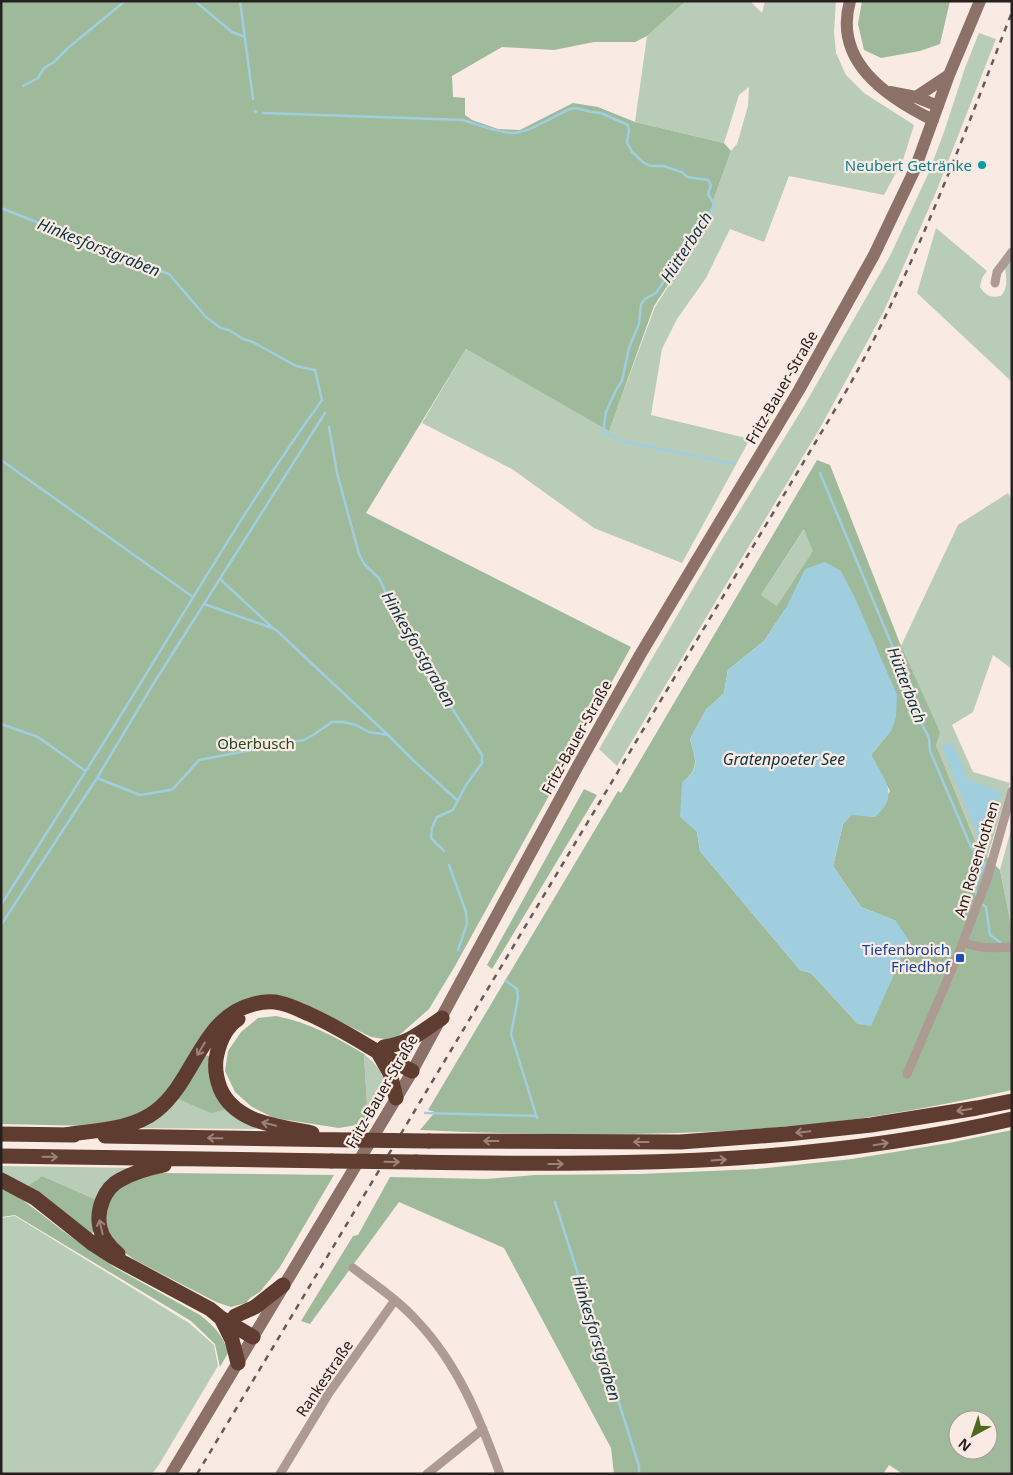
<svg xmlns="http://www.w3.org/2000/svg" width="1013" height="1475" font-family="'Noto Sans',sans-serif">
  <rect width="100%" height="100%" fill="#faeae4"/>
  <path fill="#b9ccb7" d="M686,1H750L762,13L765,1H836L834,32L836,53L846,75L864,93L914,125L903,160L884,195L789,176L764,242L730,229L706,278L677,319L662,349L651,415L750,439L682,563L594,528L512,469L422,423L466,349L609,430L655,307L710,221L713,201L731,151L737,144L748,106L749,87L739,95L724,143L635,122L647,36Z
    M979,33L996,39L936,192L883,313L820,428L617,766L599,749L719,544L804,406L890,256L928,174L943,135L965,68Z
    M936,228L987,271L982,278L980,287C986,296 991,298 1001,296C1009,286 1006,278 1005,266L1012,257V382L917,293Z
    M1008,493L1012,501V669L993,655L973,712L952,725L973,772L1010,783L987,858L978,848L936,745L901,646L958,525Z
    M805,528L814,551L777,607L761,595Z
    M1012,826V930L1000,870Z
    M364,1054C396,1080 385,1091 368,1123Z
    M176,1098L228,1109L271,1129L132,1128Z
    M1,1166L138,1168L97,1200L42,1176L26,1187L1,1175Z
    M15,1216L189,1323L214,1345L218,1366L160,1463L152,1474H1V1218Z"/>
  <path fill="#9eba9b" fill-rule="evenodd" d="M1,1H686L647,36L635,42H594L554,50L502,47L452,76L453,97L465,98V115L472,120L498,129L520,130L573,103L598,107L635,122L724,143L731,151L713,201L710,221L654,306L609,431L466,349L366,513L631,647L455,966L429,1009L395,1039H384L371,1037L303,1003L283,998L245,1001L177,1077L155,1105L126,1120L91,1126L1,1124Z
    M862,1H950L940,44L920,51L881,58L864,50L858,24Z
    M817,460L830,465L901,646L940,732L936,745L978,848L1000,870L1012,930V1090C944,1105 876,1118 806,1125C678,1137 549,1136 420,1130L435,1112L428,1110L618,791L621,793ZM804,529L813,551L777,606L761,595ZM786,608L892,729L871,755L890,791L875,817L852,814L843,824L833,866L861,907L896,921L858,1024L811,973L800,970L700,851L697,832L682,783C700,768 696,760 690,739L706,710L724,693L728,670L764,641Z
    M584,789L597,795L492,969L487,965Z
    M276,1016C308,1022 336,1037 364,1054L368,1123L339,1128L274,1118L252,1107L235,1092L225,1071L228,1051L241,1032L258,1018Z
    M202,1055L212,1056L228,1109L211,1113L176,1098Z
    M1012,1130V1474H903L889,1465L883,1474H614L611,1448L504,1248L399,1202L310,1324L301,1321L353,1236L358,1235L390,1177L486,1179L535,1175L639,1174L757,1169L852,1159L949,1143ZM958,1420H988V1450H958Z
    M161,1173L334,1175L280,1267L260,1292L250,1298L246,1303L231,1307L216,1302L135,1260L122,1251L113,1241L106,1228L105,1212L111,1196L124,1184L138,1177Z
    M42,1176L97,1200L95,1231L88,1236L26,1187Z
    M1,1188L17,1196L36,1210L63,1231L114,1267L200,1315C214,1326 224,1336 228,1353L220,1367L215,1344L191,1321L15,1215L1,1217Z"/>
  <path fill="#a0cedf" d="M825,562L841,571L856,600L897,695L896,717L892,729L871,755C884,780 901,794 875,817L852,815L843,824L833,866L861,907L896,921L909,941L871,1026L858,1024L811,973L800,970L700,851L697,832L680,817L682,783C701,768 696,760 690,739L706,710L724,693L728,670L764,641L786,608L805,569Z
    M952,742L967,778L1002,793L989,820L985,840L980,842L942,746Z"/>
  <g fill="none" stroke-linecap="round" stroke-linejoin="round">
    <path stroke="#a0cedf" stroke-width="2.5" d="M195,1L232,32L245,37
      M240,1L253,99
      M23,86L38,78L44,68L54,62L68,48L125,1
      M255,111L256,112
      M263,113L463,120C478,125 496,132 512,133C529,133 554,116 570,109L577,108L591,112L601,113L628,125L629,131L627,142L632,152L643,162L650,166H663L682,172L687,177L708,180L711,185L708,194L714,204L709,214L656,293L645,299L641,304L639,324L629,348L622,381L616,390L606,412L603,433L626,442L734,464
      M1,208L84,241L99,244L106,249L131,257L146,266L169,274L206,317L221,328L229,330L243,339L253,342L296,366L315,370L322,400C259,487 204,580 148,671C100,750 50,827 1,905
      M329,427L337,473L359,554L365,565L379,578L386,593L407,622L423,651L430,674L482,755V763L466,785L453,810L437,817L432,828L431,838L444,851
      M1,460L193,597
      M820,473L919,710L921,722L929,738L930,751L971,847L985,863L975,888L976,894
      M220,579L274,629
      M204,604L275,629L387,734
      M1,724L38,737L84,770
      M97,778L140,795L170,790L174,788L199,760L304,740L313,735L332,722H343L356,725L369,732L388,735L414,761L457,800
      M449,865L466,912L467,924L458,950
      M983,905L986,907L990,935L1000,942
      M1,925L97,778L152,686L325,413
      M506,981L517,989L518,998L511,1034L537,1118
      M425,1113L537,1116
      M555,1202L639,1466V1474"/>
    <path stroke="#ac9a93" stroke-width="9" d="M995,283L997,272L1012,252
      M963,942C979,949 995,948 1012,947
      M907,1074L958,955L987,879L1012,791
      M353,1268C375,1285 398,1300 417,1321C458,1364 480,1419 500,1474
      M280,1474L329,1393L395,1300
      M427,1474L483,1429"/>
    <path stroke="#8c7168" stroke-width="12" d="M850,1C833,61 886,97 933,120
      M890,92L916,97L938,106
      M916,97L949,75
      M171,1474L409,1077L580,762L640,655L799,390L874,255L915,169L949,75L980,1"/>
    <path stroke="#5f3c30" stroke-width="15" d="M238,1019C226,1027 220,1041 217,1054C214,1066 216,1077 220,1088C235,1124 280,1126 312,1133
      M384,1047C410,1043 421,1032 442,1018
      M379,1054L390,1073L396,1098
      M1,1134L74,1135
      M65,1135C95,1130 132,1130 156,1111C195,1081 201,1017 254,1004C262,1002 272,1001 280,1003C290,1005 300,1010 309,1014C345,1030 377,1053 412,1071
      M105,1136L351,1140
      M429,1141L680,1142L787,1134L871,1125L977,1108L1012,1101
      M1,1156L332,1161
      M416,1162C618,1166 814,1165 1012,1119
      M1,1180L35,1198L93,1244L113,1257L210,1309L221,1318L253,1337
      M118,1254C110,1247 102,1238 100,1228C96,1211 104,1188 120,1180C134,1172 149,1168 164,1165
      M235,1316L255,1307L283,1285
      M221,1318L232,1340L238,1363"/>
    <path stroke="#655c58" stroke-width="2.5" stroke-dasharray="6 6" stroke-linecap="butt" d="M197,1474L848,388C915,268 962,140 1012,12"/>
    <path stroke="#5f3c30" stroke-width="15" d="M351,1140L429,1141
      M332,1161L416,1162"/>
  </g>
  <defs><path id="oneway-shaft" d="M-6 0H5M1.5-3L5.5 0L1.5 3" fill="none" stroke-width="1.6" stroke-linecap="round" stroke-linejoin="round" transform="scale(1.25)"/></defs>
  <g stroke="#9d8278">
    <use href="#oneway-shaft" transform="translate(201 1049) rotate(121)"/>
    <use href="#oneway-shaft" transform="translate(964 1110) rotate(171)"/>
    <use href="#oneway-shaft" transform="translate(269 1124) rotate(-166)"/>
    <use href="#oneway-shaft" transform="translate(803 1132) rotate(174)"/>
    <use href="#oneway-shaft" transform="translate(215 1138) rotate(-179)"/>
    <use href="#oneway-shaft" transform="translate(491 1141) rotate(-180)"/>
    <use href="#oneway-shaft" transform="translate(641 1142) rotate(-180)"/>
    <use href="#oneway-shaft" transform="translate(881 1144) rotate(-10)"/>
    <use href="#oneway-shaft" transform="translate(50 1157) rotate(1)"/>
    <use href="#oneway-shaft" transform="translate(719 1160) rotate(-4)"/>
    <use href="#oneway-shaft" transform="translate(392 1162) rotate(1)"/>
    <use href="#oneway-shaft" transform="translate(556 1164)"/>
    <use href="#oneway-shaft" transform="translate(101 1227) rotate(-103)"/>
  </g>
  <circle fill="#0f9aa8" stroke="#faeae4" stroke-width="2" cx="982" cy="165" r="5"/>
  <rect fill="#1a4fb4" stroke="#faeae4" stroke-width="2" x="955" y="953" width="10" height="10" rx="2.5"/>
  <g text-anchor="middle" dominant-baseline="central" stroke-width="4.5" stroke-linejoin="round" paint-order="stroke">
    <g font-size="15" fill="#0d838f" stroke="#faeae4" text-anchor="end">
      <text x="972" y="165">Neubert Getränke</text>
    </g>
    <g font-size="15" fill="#26201e" stroke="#faeae4">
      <text transform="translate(781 387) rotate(-60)">Fritz-Bauer-Straße</text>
      <text transform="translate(576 737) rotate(-61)">Fritz-Bauer-Straße</text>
      <text transform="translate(976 859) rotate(-73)">Am Rosenkothen</text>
      <text transform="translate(381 1091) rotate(-60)">Fritz-Bauer-Straße</text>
      <text transform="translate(324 1378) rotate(-56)">Rankestraße</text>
    </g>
    <g font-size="15" fill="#244b20" stroke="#faeae4">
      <text x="256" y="743">Oberbusch</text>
    </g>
    <g font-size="15" fill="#164399" stroke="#faeae4" text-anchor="end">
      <text x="950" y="949">Tiefenbroich<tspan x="950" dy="17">Friedhof</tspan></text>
    </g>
    <g font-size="16" font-style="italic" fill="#0d3643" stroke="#faeae4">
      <text transform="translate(99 247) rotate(22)">Hinkesforstgraben</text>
      <text transform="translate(686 247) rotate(-57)">Hütterbach</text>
      <text transform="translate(419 649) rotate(60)">Hinkesforstgraben</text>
      <text transform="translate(907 685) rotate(69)">Hütterbach</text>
      <text x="784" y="759">Gratenpoeter See</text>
      <text transform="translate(597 1338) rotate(73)">Hinkesforstgraben</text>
    </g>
  </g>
  <rect width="1013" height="1475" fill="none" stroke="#26201e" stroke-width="5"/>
  <g transform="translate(973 1435) rotate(220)"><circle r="24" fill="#faeae4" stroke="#a59995"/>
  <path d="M0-4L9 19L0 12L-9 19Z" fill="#4c6a1e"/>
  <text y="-8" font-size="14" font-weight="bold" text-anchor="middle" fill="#26201e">N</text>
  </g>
</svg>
